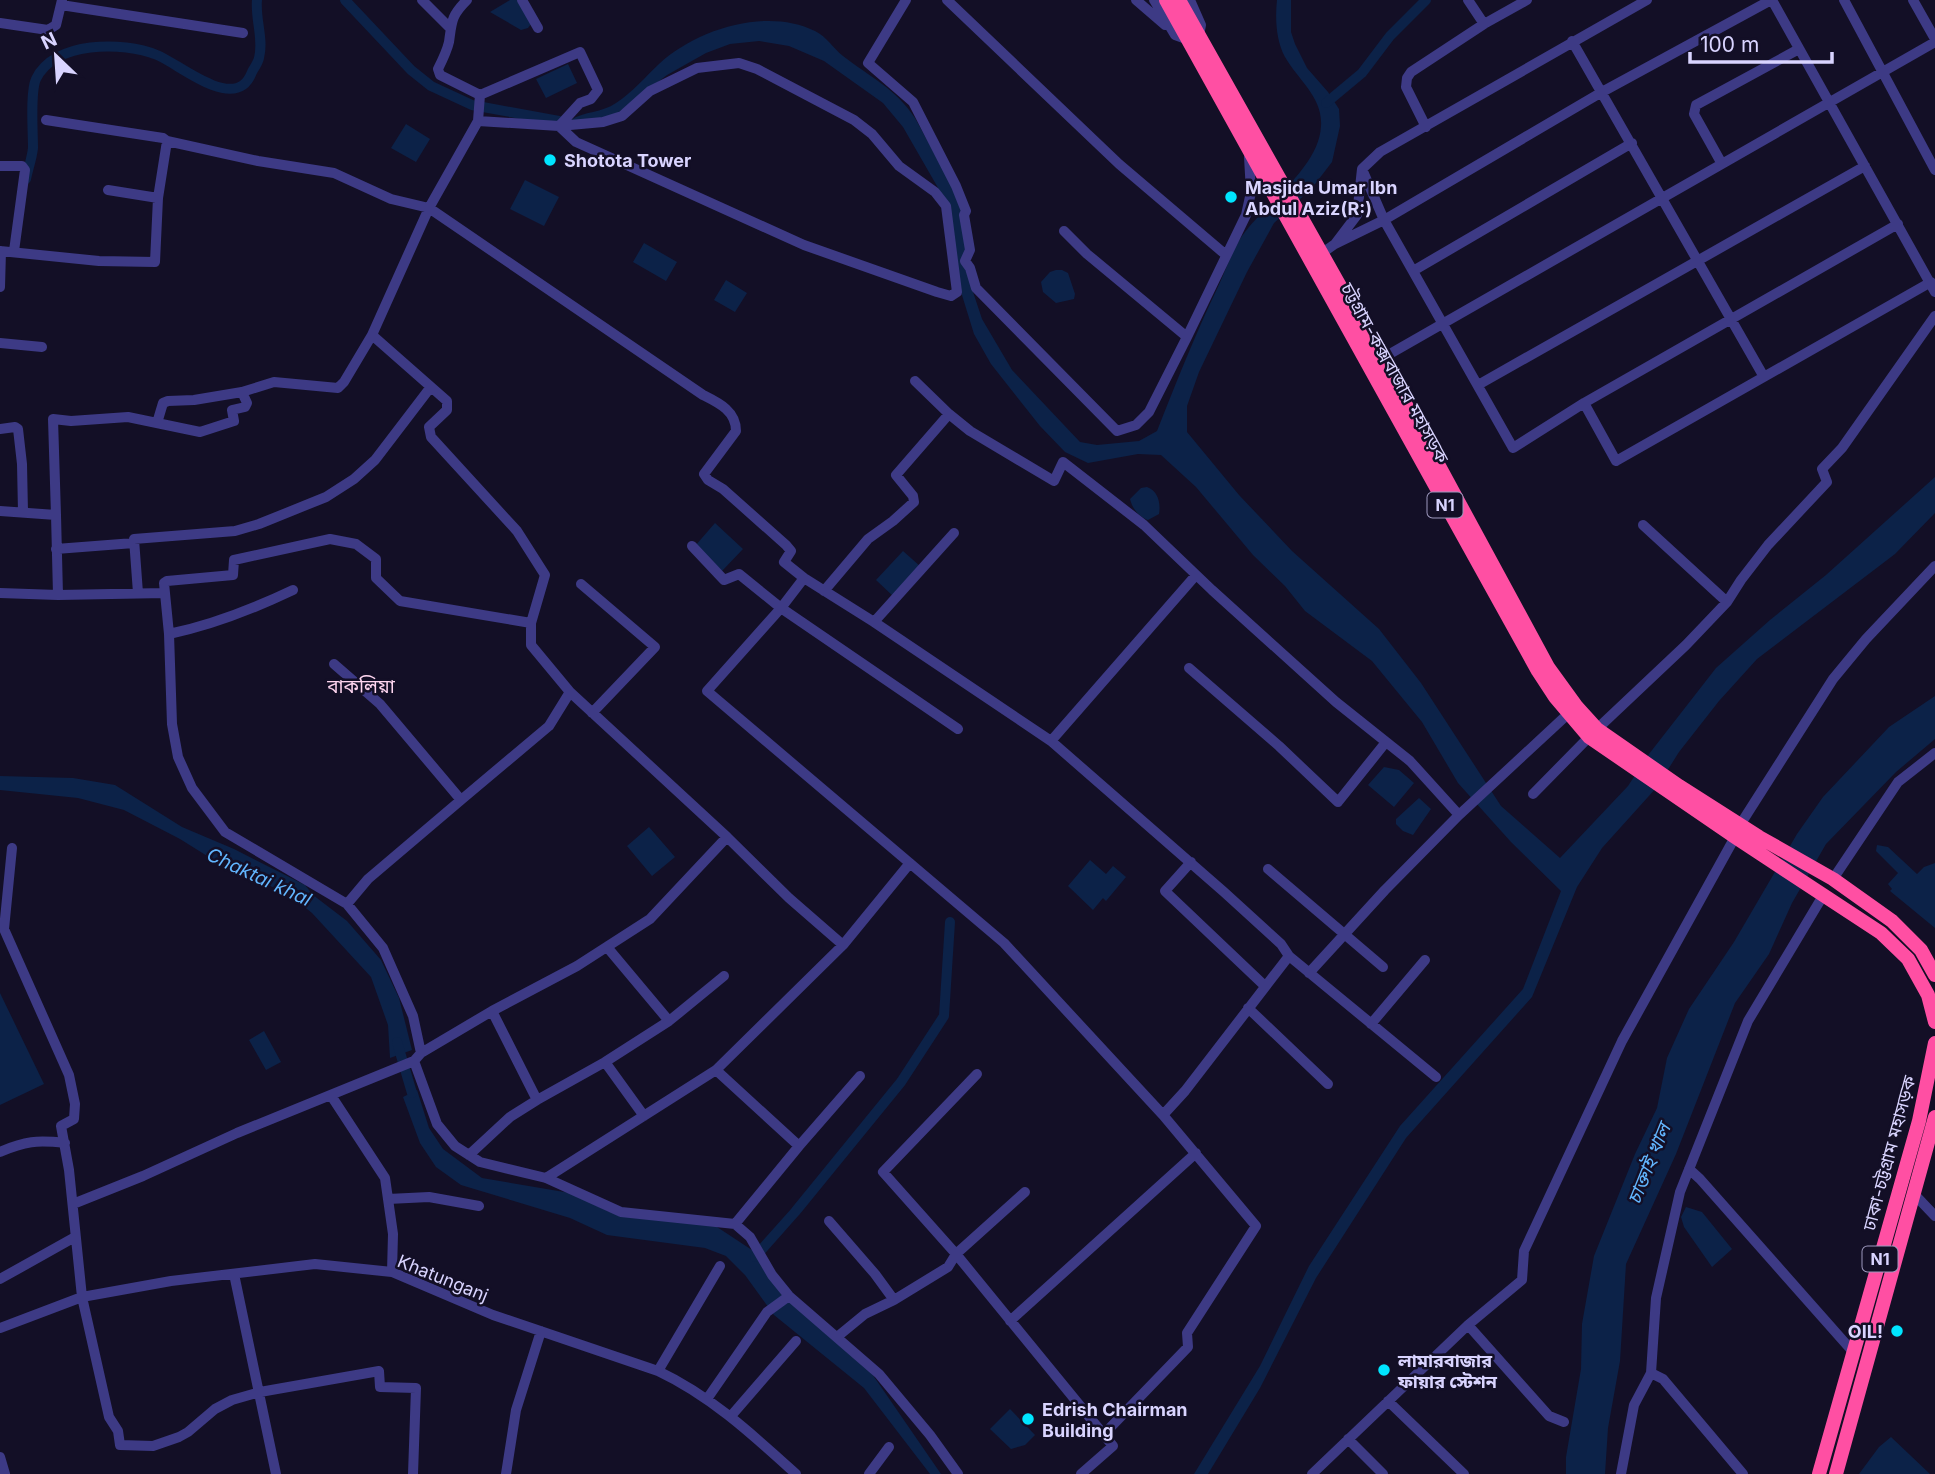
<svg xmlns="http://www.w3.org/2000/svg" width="1935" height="1474" font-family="Inter,'Noto Sans Bengali',sans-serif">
  <rect width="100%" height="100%" fill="#130f26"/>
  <path fill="#0c2248" d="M510,0H519L531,24L528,28L521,30L490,12Z
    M1277,0H1291V32L1295,44L1307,68L1328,92L1339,109L1340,126L1332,162L1312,188L1274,223L1247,272L1199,372L1187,406V432L1239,495L1292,551L1379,629L1421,683L1501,806L1560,858L1628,786L1649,754L1716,668L1770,620L1826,575L1935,477V513L1895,554L1757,659L1719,701L1679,752L1657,787L1602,848L1577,887L1532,997L1406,1138L1316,1278L1260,1388L1208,1474H1194L1260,1366L1309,1266L1400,1126L1523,989L1561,891L1511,842L1458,783L1422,722L1372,661L1305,611L1285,586L1253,555L1196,487L1161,455L1138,454L1088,463L1065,452L1040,426L991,364L974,334L957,279L941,193L903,127L883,103L824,61L789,46L759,41L730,44L706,53L667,75L619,112L608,117L573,122L571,120C584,111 602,113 616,103C633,92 645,77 659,64C697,29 767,7 815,31C827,37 833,48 843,56C870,77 895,88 915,118L961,202L971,286L982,319L1012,370L1080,442L1097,445L1139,441L1157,431C1176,383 1195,335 1217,289C1225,272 1232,251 1242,236C1266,202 1319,168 1321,126C1323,97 1298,80 1285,57C1276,41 1275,18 1277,0Z
    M568,64L577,83L546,98L536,79Z
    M406,124L430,139L416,162L391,148Z
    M525,180L559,197L544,226L510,209Z
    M644,243L677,262L666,281L633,262Z
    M1056,270H1062L1068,273L1075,294L1074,299L1056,303L1043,292L1041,282L1050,272Z
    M726,280L747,293L735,312L714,300Z
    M1147,487C1158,491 1161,503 1159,514L1148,520C1139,517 1132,508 1130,499L1141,488Z
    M715,523L743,549L722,571L695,546Z
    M903,551L921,567L894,597L876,580Z
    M1935,696V739L1896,772L1826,844L1792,903L1769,954L1735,1003L1676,1154L1626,1264L1620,1361L1608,1428L1605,1474H1566V1457L1581,1369L1582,1324L1594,1256L1635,1154L1657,1108L1667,1058L1689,1009L1734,942L1797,834L1823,797L1889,727Z
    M1384,767L1399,770L1414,783L1394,807L1368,785Z
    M0,776L73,778L115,785L182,827L234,849L305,885L313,895L347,921L381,960L399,998L412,1050L390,1058L388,1025L371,977L312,913L291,896L250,876L236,874L180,839L124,810L78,798L0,790Z
    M1419,798L1431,809L1413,835L1403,831L1396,824V819Z
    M649,827L675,857L652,876L627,846Z
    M1877,845L1888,847L1917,874L1924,867L1935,863V928L1890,891L1892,889L1888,884L1898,873L1876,851Z
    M1090,860L1106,874L1113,866L1126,877L1106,901L1103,898L1093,910L1068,886Z
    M0,993L44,1084L0,1105Z
    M264,1031L281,1062L266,1070L249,1040Z
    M417,1090L429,1128L443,1149L482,1178L576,1194L607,1211L627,1216L714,1225L758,1254L761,1266L782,1295L868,1368L941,1474H930L864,1388L774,1315L745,1275L726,1256L705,1248L607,1235L570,1218L461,1185L436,1167L420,1143L403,1097Z
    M1686,1207L1702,1212L1732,1249L1712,1267L1684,1227L1681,1217Z
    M1010,1409L1035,1435L1025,1445L1011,1449L990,1429Z
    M1891,1437L1930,1474H1859L1879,1447Z"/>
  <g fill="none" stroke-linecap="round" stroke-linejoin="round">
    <path stroke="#0c2248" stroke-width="10" d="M345,0L411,70L431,86L472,105L559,121
      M1326,103L1362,73L1390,36L1426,0
      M26,179C28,169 32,158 33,148C33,132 30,92 36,79C54,41 123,41 157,55C177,63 221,101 243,85C247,82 250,77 252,72C254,68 258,63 259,58C264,39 255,19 257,0
      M397,1042L412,1093
      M755,1257L795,1212L901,1082L944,1016L950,922"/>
    <path stroke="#3d3a85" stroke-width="10" d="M422,0L449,27
      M467,0C451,16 452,21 449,42C447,51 442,61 438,69L440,75L480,95
      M522,0L538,28
      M906,0L868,63L913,102L956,186L966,211L964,215L970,250L965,261L970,268L976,288L1117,431L1136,425L1149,412L1187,337L1246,215L1251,192L1249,157
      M947,0L1119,164L1226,255
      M1136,0L1165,25
      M1154,0L1175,35L1189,40L1199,35L1201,25L1190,0
      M1468,0L1484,24
      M1772,0L1935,292
      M1844,0L1935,170
      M1913,0L1935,39
      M61,5L243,33
      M0,23L48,30L56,25L62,0
      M1572,41L1764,377
      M480,95L478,121L429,208L372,335L447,401V410L429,427L431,437L517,531L545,575L531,623
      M46,120L163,138L167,141
      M478,121L559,126L603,122L622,116L650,91L697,68L739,63L757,69L854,120L872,134L899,166L935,192L946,206L957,292L951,296L937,292L804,245L576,142L559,126L560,125L580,103L591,99L598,90L580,52L480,95
      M1426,127L1406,87L1407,78L1411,72L1484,24L1527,0
      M1722,164L1694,114L1696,105L1799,49
      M0,166H22L25,170L14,251
      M1362,169L1384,220L1513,448L1584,403L1898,224
      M108,190L158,198
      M1064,231L1087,254L1187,337
      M1335,244L1384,220L1602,92L1771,0
      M0,251L99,261L155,262L158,198L167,141L258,161L334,173L391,199L429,208L703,395C719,403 736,411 736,431L704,474L708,480L723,489L786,545L791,551L784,562L804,578L874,622L1051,741L1224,892L1281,944L1289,956L1436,1077
      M1322,253L1335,244L1357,215L1362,169L1380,152L1647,0
      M1413,271L1632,143
      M0,287L1,251
      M0,343L42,347
      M1381,359L1935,42
      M915,381L949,414
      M1478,385L1865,166
      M1584,403L1616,461L1931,282
      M157,423L163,403L168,401L194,400L242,392L274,382L338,388L344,382L372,335
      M0,429L15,427L18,429L22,464L23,512
      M0,511L56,515L58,595
      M56,515L53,419L71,421L128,417L200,432L234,421L232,410L245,407L247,403L242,392
      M1643,525L1727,602
      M692,546L724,580L739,574L781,608L958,729
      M56,549L134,543
      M804,578L781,608L707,691L1004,943L1163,1115L1256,1226L1187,1333L1188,1347L1104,1434
      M581,584L655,647L592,713
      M824,591L868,539L893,521L914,502L913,496L896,475L949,414L970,431L1054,481L1063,462L1144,525L1212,590L1336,702L1410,761L1459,815
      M0,593L58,595L165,593
      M138,593L134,539L235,531L259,524L326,497L354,479L375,460L430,388
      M874,622L954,533
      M169,634C213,625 253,609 293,590
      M334,664L380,704L461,800L549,726L570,692L531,645V623L400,601L376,578V559L356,544L330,539L234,560L233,575L167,581L164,583L169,634L172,724L178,757L192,788L225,832L347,904L368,879L461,800
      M1189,668L1279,746L1338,802L1386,742
      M570,692L727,837L789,898L843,945
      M1597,729L1686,645L1727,602L1741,580L1768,545L1827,482L1822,469L1842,448L1935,316
      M1051,741L1196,575
      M1533,794L1589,737
      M1740,825L1833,679L1866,639L1935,566
      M12,848L4,929L69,1075L75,1104L74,1119L61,1126L69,1170L82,1297L109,1417L118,1431L120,1445L153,1446L179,1437L188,1432L215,1409L232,1400L260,1392L379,1371L380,1387L416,1388L413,1474
      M1191,862L1165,891L1265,986
      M1268,869L1383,967
      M1833,879L1898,782L1935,753
      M347,904L383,948L413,1016L421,1053
      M607,947L669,1021
      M1309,973L1385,890L1459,815L1569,713
      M1248,1008L1328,1084
      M492,1011L537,1100L605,1062L669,1021L724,976
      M1371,1024L1425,960
      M414,1061L437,1124L455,1146L480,1162L546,1178L621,1212L735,1224L750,1237L772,1275L789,1296L879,1374L930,1435L958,1474
      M605,1062L644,1116
      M716,1070L799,1146L860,1076
      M977,1074L883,1172L956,1254L1113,1446L1081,1474
      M332,1097L385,1178L393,1234L392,1272
      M1163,1115L1185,1091L1289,956
      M0,1152C25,1141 37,1140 65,1143
      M469,1155L510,1117L537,1100
      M1689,1169L1700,1179L1854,1353
      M546,1178L716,1070L843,945L910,863
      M1915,1195L1935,1216
      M388,1199L429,1197L479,1206
      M73,1204L143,1176L237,1133L414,1061L421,1053L492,1011L577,966L650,919L727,837
      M829,1221L875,1274L894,1300L948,1267L956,1254L1025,1192
      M735,1224L799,1146
      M234,1274L276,1474
      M0,1279L75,1237
      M1010,1321L1196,1153
      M1468,1325L1549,1416L1564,1422
      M0,1328L82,1297L171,1281L315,1264L392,1272L493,1315L658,1371C711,1396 753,1435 796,1474
      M837,1337L865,1314L894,1300
      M658,1371L720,1266
      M1651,1373L1663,1379L1743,1474
      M707,1399L767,1312L789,1296
      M1388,1401L1464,1474
      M731,1416L796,1341
      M1348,1439L1383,1474
      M0,1457L5,1474
      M506,1474L516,1410L541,1331
      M869,1474L889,1447
      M1312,1474L1468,1325L1522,1280L1524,1251L1622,1041L1735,837
      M1621,1474L1634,1405L1651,1373L1656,1298L1680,1192L1748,1021L1824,894"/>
    <path stroke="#ff4fa3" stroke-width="14" d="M1166,0L1538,671L1555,697L1589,737L1735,837L1881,933L1908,959L1928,995L1935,1022
      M1179,0L1381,359L1548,667L1577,707L1597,729L1679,786L1759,837L1833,879L1892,921L1921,950L1935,975
      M1819,1474L1919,1121L1935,1043
      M1836,1474L1935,1117"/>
  </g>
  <g fill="#00e5ff" stroke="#130f26" stroke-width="2.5">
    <circle cx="550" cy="160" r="7"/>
    <circle cx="1231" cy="197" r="7"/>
    <circle cx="1897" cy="1331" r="7"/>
    <circle cx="1384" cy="1370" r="7"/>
    <circle cx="1028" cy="1419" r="7"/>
  </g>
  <g text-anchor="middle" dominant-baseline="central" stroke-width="5" stroke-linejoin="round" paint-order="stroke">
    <g fill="#130f26" stroke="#9e99be" stroke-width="2">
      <rect x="1427.5" y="492.5" width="35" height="25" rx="5"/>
      <rect x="1862.5" y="1246.5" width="35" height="25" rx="5"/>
    </g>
    <g font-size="16" font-weight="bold" fill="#d9d4ff">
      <text x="1445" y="505">N1</text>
      <text x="1880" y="1259">N1</text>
    </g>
    <g font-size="18" font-weight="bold" fill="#d9d4ff" stroke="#130f26" text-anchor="start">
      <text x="564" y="160">Shotota Tower</text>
      <text x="1245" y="187">Masjida Umar Ibn<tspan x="1245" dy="21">Abdul Aziz(R:)</tspan></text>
      <text x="1883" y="1331" text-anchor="end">OIL!</text>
      <text x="1398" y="1360">লামারবাজার<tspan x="1398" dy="21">ফায়ার স্টেশন</tspan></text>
      <text x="1042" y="1409">Edrish Chairman<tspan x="1042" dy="21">Building</tspan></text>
    </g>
    <g font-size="18" fill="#d9d4ff" stroke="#130f26">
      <text transform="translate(1395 373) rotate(61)">চট্টগ্রাম-কক্সবাজার মহাসড়ক</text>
      <text transform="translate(1889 1153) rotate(-75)">ঢাকা-চট্টগ্রাম মহাসড়ক</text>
      <text transform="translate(443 1278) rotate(22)">Khatunganj</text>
    </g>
    <g font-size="19" fill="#ffd6f0" stroke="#130f26">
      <text x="361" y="686">বাকলিয়া</text>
    </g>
    <g font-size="19" font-style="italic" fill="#62b6ff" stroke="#130f26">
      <text transform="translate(259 877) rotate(25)">Chaktai khal</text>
      <text transform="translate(1649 1164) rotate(-68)">চাক্তাই খাল</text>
    </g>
  </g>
  <g transform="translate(56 56) rotate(335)" stroke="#130f26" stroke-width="5" paint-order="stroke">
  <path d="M0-5L12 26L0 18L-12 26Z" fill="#d9d4ff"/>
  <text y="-10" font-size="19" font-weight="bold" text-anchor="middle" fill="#d9d4ff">N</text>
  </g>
  <path d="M1690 52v10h142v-10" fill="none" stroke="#d9d4ff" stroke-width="3.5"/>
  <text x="1700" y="52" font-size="21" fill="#d9d4ff" stroke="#130f26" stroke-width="5" paint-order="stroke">100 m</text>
</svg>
